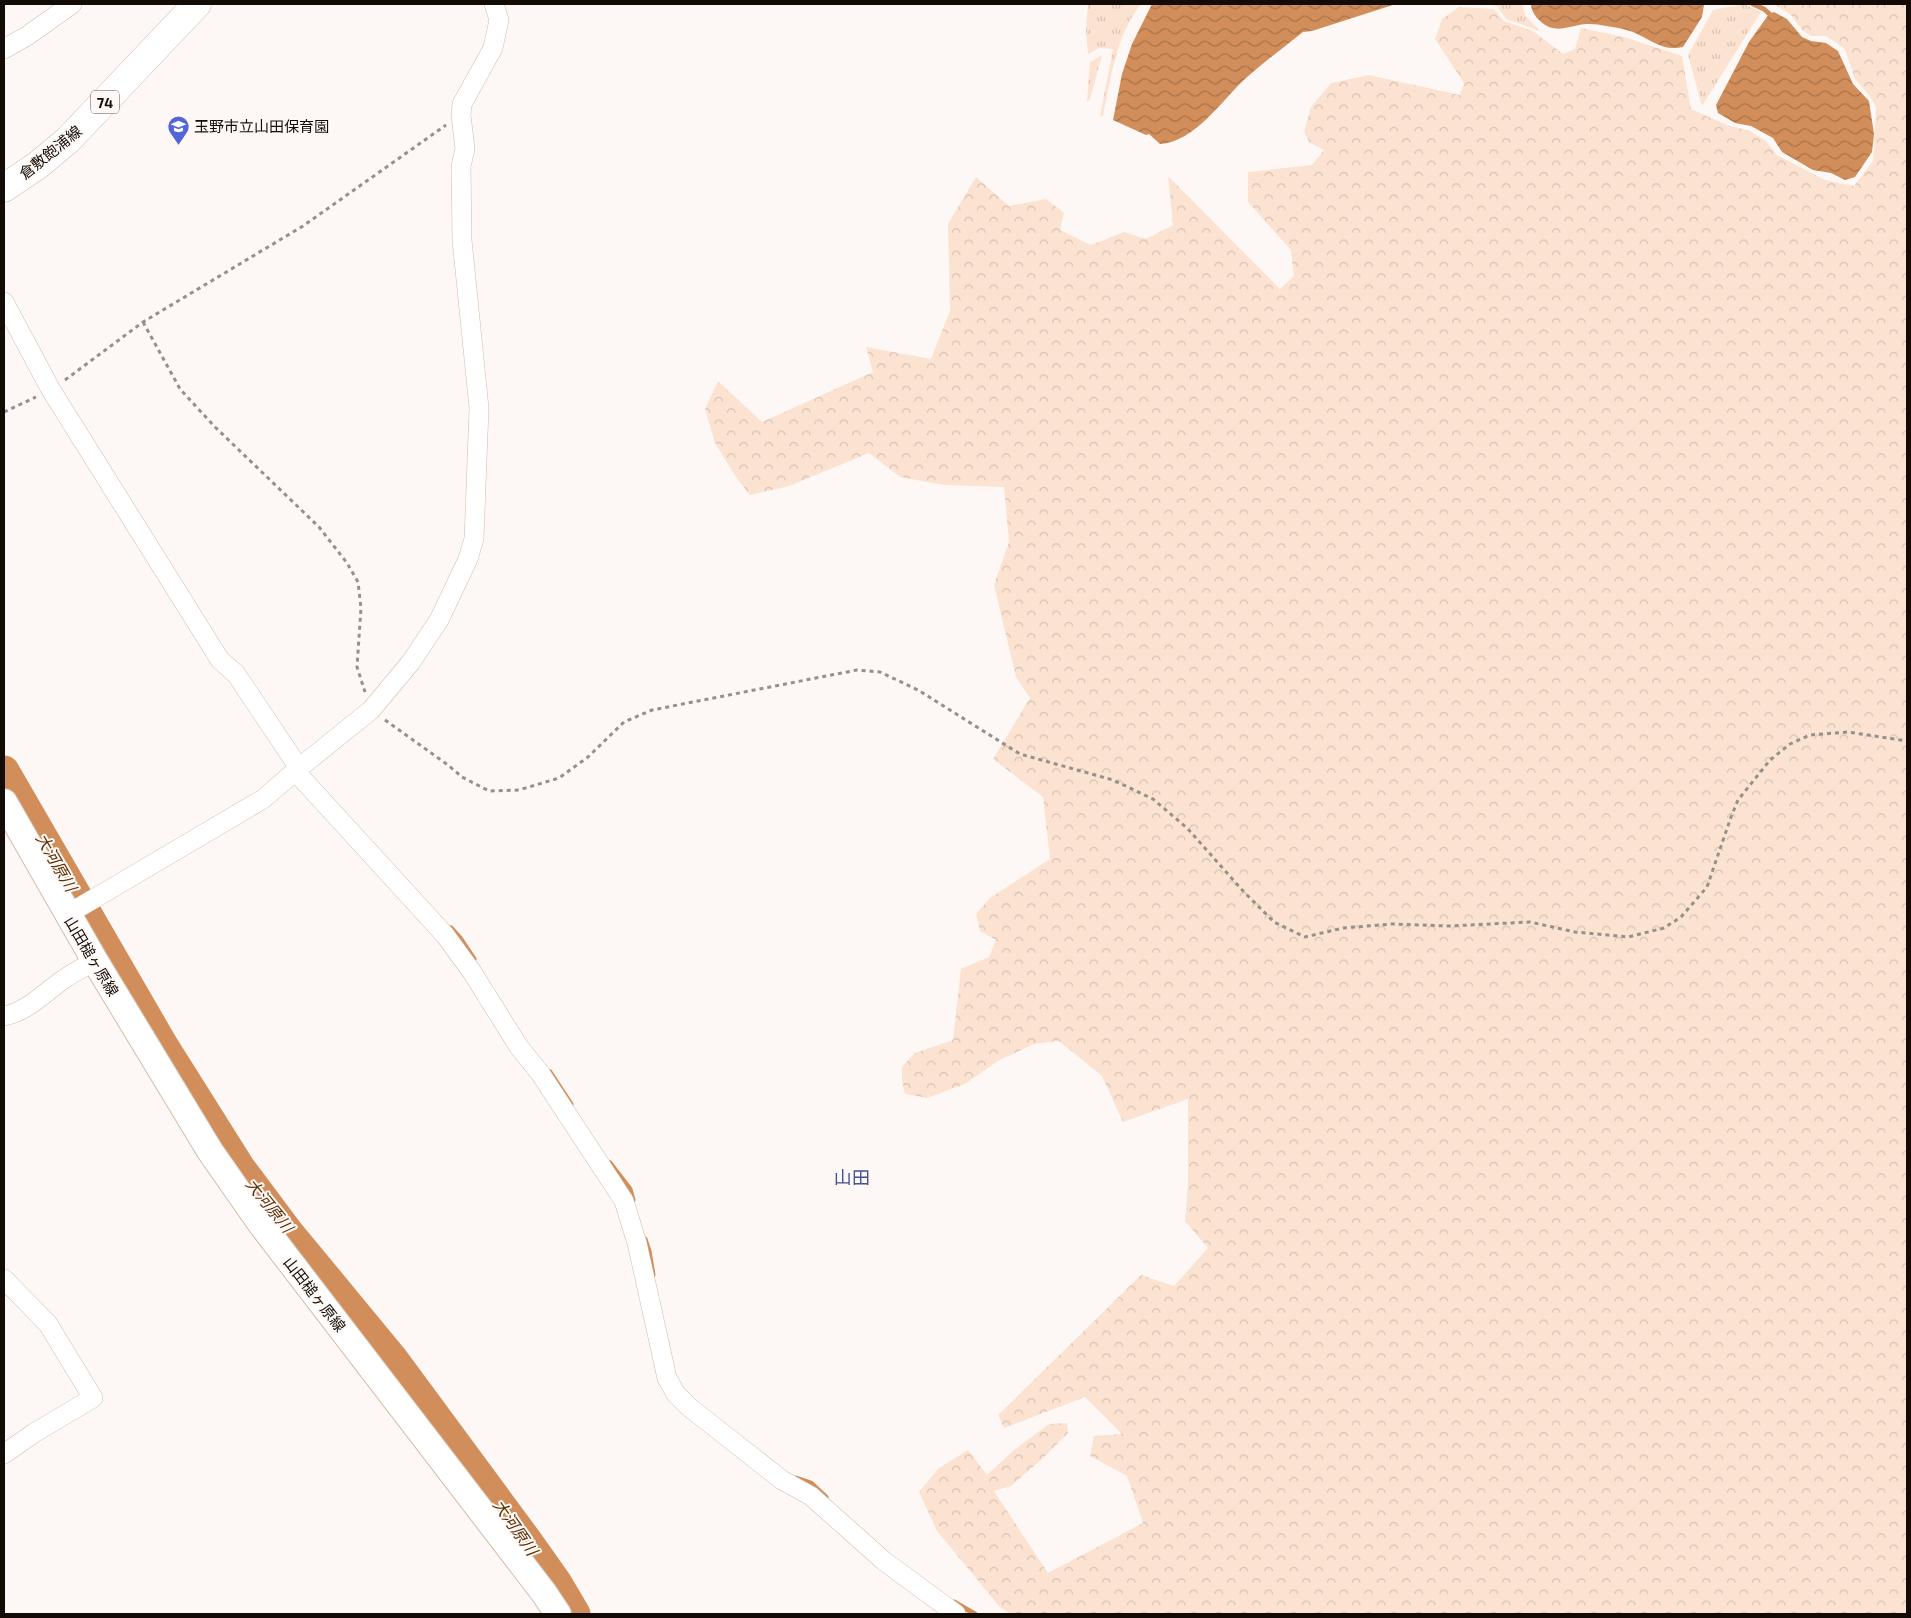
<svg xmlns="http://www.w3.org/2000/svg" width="1911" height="1618" font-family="'Exo 2','Noto Sans JP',sans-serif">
  <defs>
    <pattern id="grass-tufts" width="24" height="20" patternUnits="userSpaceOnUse" patternTransform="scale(1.25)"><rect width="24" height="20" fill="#fce3d1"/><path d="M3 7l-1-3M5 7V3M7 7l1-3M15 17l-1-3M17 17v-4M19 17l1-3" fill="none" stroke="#d7c1b2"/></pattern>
    <pattern id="forest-crowns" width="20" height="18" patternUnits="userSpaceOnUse" patternTransform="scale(1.25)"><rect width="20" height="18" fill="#fce3d1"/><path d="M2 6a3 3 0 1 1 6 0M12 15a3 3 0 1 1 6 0" fill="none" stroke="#d7c1b2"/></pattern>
    <pattern id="water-waves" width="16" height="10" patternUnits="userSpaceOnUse" patternTransform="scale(1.25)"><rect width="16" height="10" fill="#d28e5a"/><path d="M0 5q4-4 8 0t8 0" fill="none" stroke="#a97248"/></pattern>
  </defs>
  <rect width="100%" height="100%" fill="#fdf8f5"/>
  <path fill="url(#grass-tufts)" d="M1088,4H1141C1116,35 1111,78 1103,116H1100L1113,49L1099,48L1088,54L1086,30Z
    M1481,4H1522L1525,15L1540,31L1506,19L1497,6Z
    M1744,4L1761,12L1702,106L1688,55L1713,10Z
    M1102,55L1090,99L1087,102L1090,62Z"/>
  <path fill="url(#forest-crowns)" d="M1773,4H1907V1614H1010L999,1606L937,1531L919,1492L939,1468L968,1450L987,1475L1014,1450L1049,1424L1067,1423L1068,1433L1042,1459L1011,1486L994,1491L1048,1573L1143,1523L1127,1476L1090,1456L1094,1436L1122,1434L1085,1397L1004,1428L998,1415L1141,1275L1174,1286L1208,1248L1185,1221L1188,1182V1099L1123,1122L1102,1076L1059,1041L1034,1044L998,1061L965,1084L927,1098L905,1094L902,1080V1067L915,1053L953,1040L961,969L989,957L996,940L980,931L976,914L990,898L1050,859L1043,797L993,759L1030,698L1016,677L994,585L1009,542L1004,487L944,485L900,477L869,453L789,486L750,495L736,477L715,443L705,409L718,381L762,422L873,372L866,347L931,359L950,311L948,224L976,177L1009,206L1046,199L1064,213L1060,230L1091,245L1124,232L1146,239L1173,225L1168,176L1280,289L1294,276L1291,250L1248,202V172L1312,165L1324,150L1310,143L1304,132L1311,107L1331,83L1369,75L1460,95L1464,83L1435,39L1442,19L1459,7L1494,9L1504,21L1533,31L1563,54L1575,49L1581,28L1624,37L1682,56L1691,109L1727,125L1750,131L1766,141L1777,155L1825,180L1854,186L1873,161L1876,107L1869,95L1855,79L1845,49L1826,36H1811L1803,31L1790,14Z"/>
  <path fill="url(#water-waves)" d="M1152,4H1396L1312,31L1303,32C1284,47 1264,62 1246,78C1222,100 1195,142 1160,144L1149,134L1146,135L1113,120L1122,74L1132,44Z
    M1531,4H1704V5L1702,17L1683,47C1663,52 1650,39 1633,32C1625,29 1615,27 1606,26C1598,24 1587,23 1579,25C1568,27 1560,31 1549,27C1540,23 1531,13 1531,4Z
    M1774,12L1787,19L1802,37L1811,41L1826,43L1838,51L1853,84L1869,101L1874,134L1872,152L1855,177L1845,180L1831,173L1813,170L1782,152L1773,138L1751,126L1735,123L1718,113L1716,105L1749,42L1769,14Z"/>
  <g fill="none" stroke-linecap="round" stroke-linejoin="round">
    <path stroke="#d28e5a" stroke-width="5" d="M1753,4L1764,9L1774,18
      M451,928L460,938L474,959
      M550,1072L571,1104
      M610,1163L630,1189L633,1200
      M645,1239L649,1251L653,1275
      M796,1478L811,1483L826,1497
      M954,1602L975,1614"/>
    <path stroke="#d28e5a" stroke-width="31" d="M4,771L162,1044L240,1168L288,1232L392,1358L527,1541L556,1582L575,1614"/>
    <defs>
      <path id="street" d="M4,49L27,36L72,4
        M4,302L51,390L220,660L236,674L299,768
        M295,771L445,935L472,972L519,1047L540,1073L624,1201L637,1243L667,1378L676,1394L689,1407L782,1480L811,1496L884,1561L956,1614
        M68,914L263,799L299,768L371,710L411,662L439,620L468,559L474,539L479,408L462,240L461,166L465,149L461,115L462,104L493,48L499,20L494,4
        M4,1016C27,1012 45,992 64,979C74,972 84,967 95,961
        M4,1279L48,1324L93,1398L34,1433L4,1454"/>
      <path id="secondary" d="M4,802L95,961L210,1151L261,1224L544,1593L558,1614"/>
      <path id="primary" d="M4,188L38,165L68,140L197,4"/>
    </defs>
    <use href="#street" stroke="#d3bbaa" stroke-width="20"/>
    <use href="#secondary" stroke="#d3bbaa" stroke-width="28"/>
    <use href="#primary" stroke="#d3bbaa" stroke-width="29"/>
    <path stroke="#96908c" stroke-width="3" stroke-dasharray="4 4" stroke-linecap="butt" d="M143,322L180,389L215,427L319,527L347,563L358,582L361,608L357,667L365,692
      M65,380L143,322L303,226L446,125
      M4,412L36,397
      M385,720L448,765L462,777L489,791L519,790L559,778L588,757L624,722L652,710L857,670L880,672L918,690L1020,754L1113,780L1153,799L1187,828L1244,892L1274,922L1305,937L1343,928L1392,924L1449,926L1530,922L1575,932L1628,937L1664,928L1681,917L1707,887L1731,817L1738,800L1770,760L1790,744L1810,735L1848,732L1907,741"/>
    <use href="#street" stroke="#fff" stroke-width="19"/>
    <use href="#secondary" stroke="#fff" stroke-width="26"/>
    <use href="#primary" stroke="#fff" stroke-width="28"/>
  </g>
  <defs>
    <symbol id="school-pin" viewBox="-11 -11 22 30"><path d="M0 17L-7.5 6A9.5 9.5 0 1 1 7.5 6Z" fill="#5365db" stroke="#fdf8f5"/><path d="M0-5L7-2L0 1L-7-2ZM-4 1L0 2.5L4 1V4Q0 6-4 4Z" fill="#fff"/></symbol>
  </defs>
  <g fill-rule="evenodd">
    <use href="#school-pin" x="166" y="114" width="25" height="34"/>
  </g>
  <g text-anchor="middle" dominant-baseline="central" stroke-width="4" stroke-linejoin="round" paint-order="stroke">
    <rect fill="#fdf8f5" stroke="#59524e" stroke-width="1" x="91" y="90.5" width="28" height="23" rx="4"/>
    <g font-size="14" font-weight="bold" fill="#130b06">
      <text x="105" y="102">74</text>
    </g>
    <g font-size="15" fill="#130b06" stroke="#fdf8f5" text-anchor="start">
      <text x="194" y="126">玉野市立山田保育園</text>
    </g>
    <g font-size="15" fill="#130b06" stroke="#fdf8f5">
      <text transform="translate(50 152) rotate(-39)">倉敷飽浦線</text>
      <text transform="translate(92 956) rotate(59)">山田槌ヶ原線</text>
      <text transform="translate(315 1294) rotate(52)">山田槌ヶ原線</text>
    </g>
    <g font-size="16" font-style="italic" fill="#5c2f05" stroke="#fdf8f5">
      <text transform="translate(57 862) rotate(60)">大河原川</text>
      <text transform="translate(270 1205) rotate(51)">大河原川</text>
      <text transform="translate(516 1527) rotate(55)">大河原川</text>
    </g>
    <g font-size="18" fill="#45538f" stroke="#fdf8f5">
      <text x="852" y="1177">山田</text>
    </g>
  </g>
  <rect width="1911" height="1618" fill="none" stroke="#130b06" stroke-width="10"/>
</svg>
